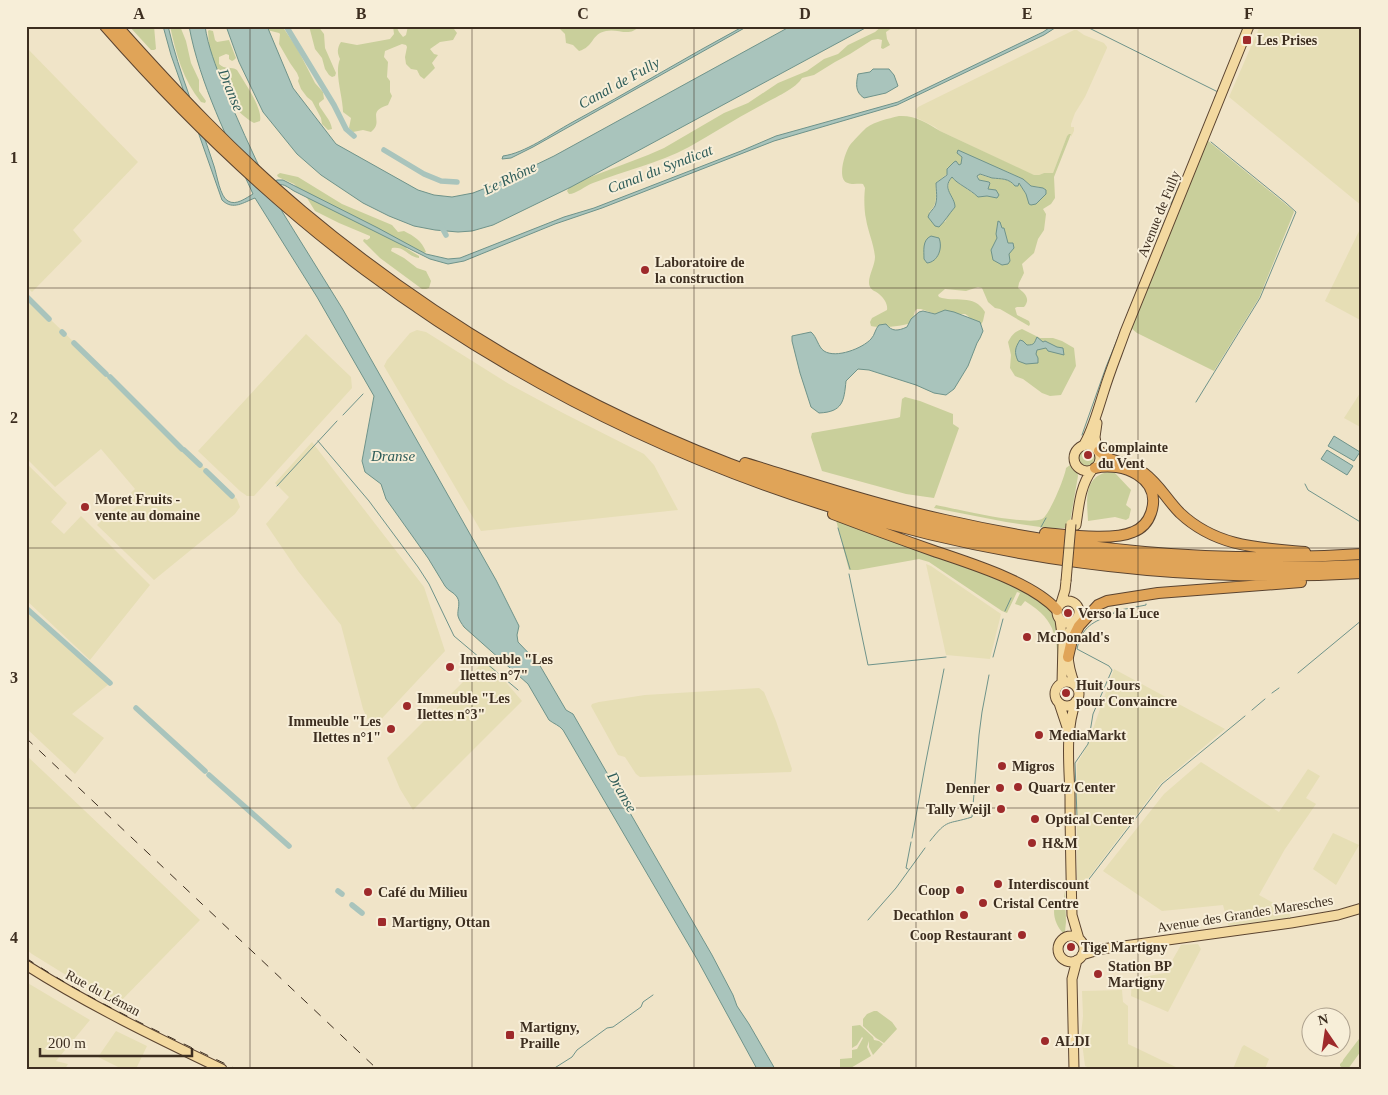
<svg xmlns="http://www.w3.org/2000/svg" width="1388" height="1095" font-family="'Times New Roman',serif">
  <rect width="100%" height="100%" fill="#f0e4c8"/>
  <path fill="#e6deb5" d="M1260,26H1362V206L1229,97Z
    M1074,30H1077L1084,35L1104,43L1107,47V49V48L1085,97L1075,113L1071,124V127H1074V131L1071,137V134L1067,136L1053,173H1044L1039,175H1033L940,131L935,127L917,118L916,110L918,107Z
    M26,47L138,162L73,230L82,241L32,292L26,286Z
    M1362,225V321L1325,301Z
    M26,296L237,499L240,507L235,514L154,580L97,525L135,489L101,449L55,487L26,458Z
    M417,330L426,332L509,384L563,413L644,454L654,465L678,510L481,531L384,366L387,360L410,333Z
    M306,334L351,377L352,388L254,496H247L240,491L198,451Z
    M1362,390V428L1344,418Z
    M312,442L424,587L445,651L372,729L363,709L341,625L298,571L266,524L289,497L275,483Z
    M26,463L67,503L51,522L64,534L81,516L150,585L90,660L26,600Z
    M926,564L931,566L1001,614L990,659L946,655Z
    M26,608L109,684L72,714L104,738L75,774L26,728Z
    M486,659L522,701L413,810L400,789L387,758Z
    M1114,669L1225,729L1160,784L1083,885L1080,886L1078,885L1077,878V764L1087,746Z
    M759,688L764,692L776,721L792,769L791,772L640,777L636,774L625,757L618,755L591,706L592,704L599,702L645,695Z
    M26,755L200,920L117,1005L100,996L32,954L26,949Z
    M1201,762L1279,812L1308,769L1320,776L1306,798L1316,804L1285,849L1259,895L1288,911L1292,919L1229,928L1223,905L1162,911L1103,871L1164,794Z
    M1333,833L1359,845L1336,885L1313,869Z
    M1198,944L1201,949L1168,1012L1131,996L1132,979L1165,973L1181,945Z
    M26,982L90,1020L56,1061L68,1064L65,1069H26Z
    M1122,990L1123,1002L1128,1006V1044L1180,1069H1092L1085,1066L1081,1035L1083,1016L1082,991Z
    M116,1031L147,1046L136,1069H122L98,1057Z
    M1244,1045L1269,1059L1265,1069H1233L1242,1047Z"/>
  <path fill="#c9cf9b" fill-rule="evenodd" d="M129,26H154L156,49L154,50H151Z
    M170,26H180L186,41L191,63L199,80V91L206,101L205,103L201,102C183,80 176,54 170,26Z
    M265,26H282L297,48L315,83L323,92L324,99L319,103V105C323,113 331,120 332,129L328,130L322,124L321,118L312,101L307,97L301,89L298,81L299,78L297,73L290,63L279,44L280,34L279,33L267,30Z
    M309,26H318L324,34L325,48L336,73L335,76L332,77L329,75L325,69L322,58L315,49Z
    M393,26H396L399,32L403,37L406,35L408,26H424L427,28C437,29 444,26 454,29L457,33L453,40L440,42L430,49L434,54L438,55L432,63L435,68L424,79L420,76L417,70L411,69L406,64L405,57L407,47L406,45L402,44L385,51L384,57L388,62L387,77L390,81V92L392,96L388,105C365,112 385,121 371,132L363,130L353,132L349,128L351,118L343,112C343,97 334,73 340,59C337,53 337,48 341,42L357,45L390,39L394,34Z
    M557,26H639C630,38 618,28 606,31C591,34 594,47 579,51L573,45L566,43L565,34Z
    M882,26H895L886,32L887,39L890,45L883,49L881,48L882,40L878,39L872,40L850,54L835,62L814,75L802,78C796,89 770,100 758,107C735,119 712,134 689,147C659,163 624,171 593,183C585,186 576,194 569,194L567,191L570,186L572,184L648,155L664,148L724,113L748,103L778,83L807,71L824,59L838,54L848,45L875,32Z
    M209,30L213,31L215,40L217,42L229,40L236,58L234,60L232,61L229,59V55L226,54L219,57V64C225,70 231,66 237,70C244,82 263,108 260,121L254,123C250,121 238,112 236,108C233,102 233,95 230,89C226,83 221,80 217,74C209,63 209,45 208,31Z
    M899,116C915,115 927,123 940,131L1034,175H1039L1044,173H1053L1067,136L1069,134H1071L1054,177L1055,198L1051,204L1043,209L1046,214L1044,230L1038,239L1034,253L1022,264L1024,273L1019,283L1018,288C1025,293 1031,299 1024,307H1017L1015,308L1017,315L1029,321L1030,324L1029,326L1000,309L995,308L988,302L982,288L978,287L966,291L945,289L938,295L939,297C954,303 974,293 985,312L983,321L981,325L976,326L968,316L965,314H935L921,309H917L915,311L912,322C904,327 879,328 871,326L870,322L872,318L887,310C888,304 884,298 879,294C876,291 872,291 870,287C866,279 875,267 875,257C874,244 868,232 866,219C864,210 864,197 865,188L863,184C859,183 852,185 848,183C836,180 845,152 850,145C854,140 861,133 866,128C876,121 887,119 899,116ZM959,154L1008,172L1023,179L1031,186L1039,187L1041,199L1036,204L1025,193L1019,183L1018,186H1015C1008,177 1001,180 991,178C986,177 983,175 978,174L979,180L990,182V183L988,189L991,190L994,197L987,196L978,197C970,190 957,184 952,177C944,186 951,198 955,207L948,215L945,222L929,212C939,204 935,194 936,183L947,174V169L948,167L959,166L961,164L962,157Z
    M1207,140L1293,210L1294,212L1259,298L1214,371L1137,333L1131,328Z
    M280,173L298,177L342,204L392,225L398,232L404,231C414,236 422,241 426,252L424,253L411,246H408L406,248L419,256V258C408,257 405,246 392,248L391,251L404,258L417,268L426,271L431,281L429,288L426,289H422L380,258L363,241L364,239L367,240L370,238V236L339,223L315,211L307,198L294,184L278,177L277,175Z
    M1022,329L1040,338H1053L1062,341L1074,348L1076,366L1061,395L1050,396L1042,393L1023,379L1015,376L1010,368L1011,355L1008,342C1012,335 1014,332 1022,329Z
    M905,397L920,401L953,414V424L959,428L934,498L906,494L822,471L811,437L812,433L897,418L900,417L902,399Z
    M1078 457a10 10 0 1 1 20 0a10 10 0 1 1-20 0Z
    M1070,465L1075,466L1077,470L1078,476L1069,528H1047L1006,522L934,508L936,505C956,509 1026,526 1042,519C1049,516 1065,477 1066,468Z
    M1108,472L1115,473L1131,490L1126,505L1131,509L1129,518L1126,520L1115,517L1088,521C1087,501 1083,477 1108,472Z
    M836,520L995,578L1017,588L1045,603L1052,611L1054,618L1058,624L1059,633V675C1056,639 1059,622 1025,601L1021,606L1015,604L1020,593L1017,592L1007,613L1002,611L929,562L919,559L858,570H849Z
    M1065,891L1066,922L1065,932L1063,933C1054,924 1048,903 1064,898Z
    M874,1011H877L892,1022L897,1029L884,1043L876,1038L863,1026V1019L867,1014Z
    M860,1025L873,1037L874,1040L879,1041L883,1044L873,1055L869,1047V1041L867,1047L871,1056L849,1069H840V1059L852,1058V1050L857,1049L863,1038L862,1037L857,1045L852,1048V1026Z
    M1362,1035V1046L1359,1050L1361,1051L1348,1069H1344L1340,1066V1064L1343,1061V1060Z"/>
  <path fill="#a9c4bc" stroke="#6f938a" d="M163,26H168C179,74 199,119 214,166C217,175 220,197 228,201C236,206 246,198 253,194C228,139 200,85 189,26H205C208,47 216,66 223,85C237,119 252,152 268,185L277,180H283L378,228L426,254L448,259L460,258L564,217L594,208L741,151L776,136L898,102L1043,32L1052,26H1058L1044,35L897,105L774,141L602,208L555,224L464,261L448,264L430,259L294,191C283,184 282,182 271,189L283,213L342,308L496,580L519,626L517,635L518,642L539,664L566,710L573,714L712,955L733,995L737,1006L749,1024L775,1069H757L697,959L563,730C559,725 554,724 549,720L528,684L464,627C462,624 459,620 458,616C457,610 461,603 457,597C454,592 448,591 445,586L428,558L386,499L381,484L365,472L362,461L374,396L317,297L255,198C244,202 233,211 222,200L171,55Z
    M226,26H267L293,88L336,144L418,190L434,195L452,197L473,193L496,184L554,156L791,26H869L571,187L493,225L472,231L458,232L435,230L414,226L389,216L363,203L321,175L297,154L263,112L239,62Z
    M744,26H748L533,147L511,158L502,159L503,156C525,153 551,134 571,123C629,92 686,57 744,26Z
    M873,69H889L894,75L898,86L886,93L864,98C855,92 856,84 858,74L870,72Z
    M958,150L1023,179L1031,186L1043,188L1046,190V194L1036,204L1031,205L1029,204L1026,194L1019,183L1018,186H1015C1009,178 1001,179 992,178C988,177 984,175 980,174L977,176L979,180L989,182L990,183L988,189L996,190L999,195L997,198L987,196L978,197C970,189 957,184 952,177C941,189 955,196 955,207C949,214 945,221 939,227L935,226L928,217C929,212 933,210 935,206C938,198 936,191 936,183L947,175V169L954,162L956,161L959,165L961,164L962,157L957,153Z
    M998,221L1000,222L1002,228H1004L1008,243H1013L1014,248L1009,254L1010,261L1008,264L1002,265L993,260L991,250L997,238L996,234Z
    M931,236L939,238C943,248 938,262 927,263L924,259C924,251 922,240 931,236Z
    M945,310L954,312L980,322L983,331L980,338L977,343L968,366L954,389L946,395L934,393L916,385L869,370L858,369L846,381C844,401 843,412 819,413L811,407L800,373L792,341V336L811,332C817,337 818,347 824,351C836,359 863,348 871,339C875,335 875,329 879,325L886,324C892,332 898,331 907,327L911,319L919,312L923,311L935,314Z
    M1037,337L1043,342L1045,341L1057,347L1063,348L1064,355L1048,351L1046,348L1037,350L1036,354L1038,358V363L1026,364L1018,361C1014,352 1015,348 1020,340L1023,341L1027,345C1035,345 1034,343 1037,337Z
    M1334,436L1360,452L1354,461L1328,446Z
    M1327,450L1353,466L1347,475L1321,459Z"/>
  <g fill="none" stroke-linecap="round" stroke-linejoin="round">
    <path stroke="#6f938a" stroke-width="1" d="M1087,27L1218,92L1215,97
      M1171,204L1186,170
      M1155,246L1165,220
      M1196,402L1260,298L1296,212L1286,203L1211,142
      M343,415L363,394
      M1082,435L1106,367L1150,259
      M318,441L369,501L418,567L429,584L454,636L518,690
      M1305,484L1308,490L1362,523
      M277,486L337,421
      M1041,527L1046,518
      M838,528L850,569
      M849,574L868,665L946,657
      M1005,611L1011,598
      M993,657L1003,619
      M1298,673L1362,620
      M1272,693L1279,688
      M1252,710L1265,699
      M1077,816L1075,763L1088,744L1093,714L1112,670L1109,666L1077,649C1082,626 1093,622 1113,614L1115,611L1146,605V604
      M912,838L925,766L944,669
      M930,841C948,818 947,825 972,817L979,735L982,712L989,675
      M908,869L906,868L911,842
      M1083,887L1162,784L1245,716
      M868,920L896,888L925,848
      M553,1069L572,1057L577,1050L607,1028L613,1027L641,1007L643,1002L653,995"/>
    <path stroke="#a9c4bc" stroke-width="5.5" d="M286,26L334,105L346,129L354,136
      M384,150L424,174L441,181L457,182
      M440,224L446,235
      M26,296L49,319
      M62,332L64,334
      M74,343L106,374
      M110,377L182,449
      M184,450L200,465
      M206,471L232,496
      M26,608L110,683
      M136,708L205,771
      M209,775L289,846
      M338,891L342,894
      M352,905L362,913"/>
    <defs>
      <path id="major" d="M1097,423L1095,437L1097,449
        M1074 458a13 13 0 1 1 26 0a13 13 0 1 1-26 0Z
        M1083,446C1092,433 1099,406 1104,391C1110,371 1118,352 1125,332L1249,26
        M1076,525C1079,506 1080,486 1092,470
        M1057 612a11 11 0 1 1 22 0a11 11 0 1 1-22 0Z
        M1061,603L1065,590L1066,581
        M1060,620L1063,642L1062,683
        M1074,621C1064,641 1067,665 1075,685
        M1055 694a12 12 0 1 1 24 0a12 12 0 1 1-24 0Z
        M1076,701C1065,731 1069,765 1070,796C1070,836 1071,876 1072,915L1079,939
        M1059,703L1068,730
        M1058 949a13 13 0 1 1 26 0a13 13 0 1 1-26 0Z
        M1082,955L1102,949L1291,923L1338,915L1362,908
        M26,965C89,1005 155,1037 222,1069
        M1074,1069L1072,979L1077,960"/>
      <path id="highway" d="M105,26C184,116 269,198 365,270C649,482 1007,594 1362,573
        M117,26C175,91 235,155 302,211C599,460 975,584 1362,565
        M1099,451L1110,459L1122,463
        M745,463C811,483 877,505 945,520C1081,551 1222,564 1362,554
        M1144,473C1159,484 1167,500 1180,513C1216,547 1259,548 1305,552
        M833,514C867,527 900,539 934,551C969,563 1032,582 1057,610
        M1045,533C1068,535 1113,541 1133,532C1141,529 1148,522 1151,513C1163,478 1122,461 1095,468
        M1068,657L1072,640L1079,626L1098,605L1107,601L1158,593L1301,582"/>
    </defs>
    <use href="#major" stroke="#5b4430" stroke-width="11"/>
    <use href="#highway" stroke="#5b4430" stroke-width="12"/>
    <use href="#major" stroke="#f3d9a0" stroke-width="9"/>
    <use href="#highway" stroke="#e0a458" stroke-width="10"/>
    <path stroke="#3d2e20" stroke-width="1" stroke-dasharray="9 9" stroke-linecap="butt" d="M26,738L377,1069
      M26,958C92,1002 164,1034 236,1069"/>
    <defs>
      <path id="major-bridge" d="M1066,581L1071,524"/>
    </defs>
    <use href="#major-bridge" stroke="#5b4430" stroke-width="11" stroke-linecap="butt"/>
    <use href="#major-bridge" stroke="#f3d9a0" stroke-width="9"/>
  </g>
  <path fill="none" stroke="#3d2e20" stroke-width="1" stroke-opacity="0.55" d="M250,26V1069M472,26V1069M694,26V1069M916,26V1069M1138,26V1069M26,288H1362M26,548H1362M26,808H1362"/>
  <g fill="#9e2a2b" stroke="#f7eed8" stroke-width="2">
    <rect x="1242" y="35" width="10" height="10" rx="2.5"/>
    <circle cx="645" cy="270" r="5"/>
    <circle cx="1088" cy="455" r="5"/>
    <circle cx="85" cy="507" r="5"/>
    <circle cx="1068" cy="613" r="5"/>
    <circle cx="1027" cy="637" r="5"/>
    <circle cx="450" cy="667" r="5"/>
    <circle cx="1066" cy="693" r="5"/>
    <circle cx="407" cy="706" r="5"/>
    <circle cx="391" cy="729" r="5"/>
    <circle cx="1039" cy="735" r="5"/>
    <circle cx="1002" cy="766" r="5"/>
    <circle cx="1018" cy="787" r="5"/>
    <circle cx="1000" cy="788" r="5"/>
    <circle cx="1001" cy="809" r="5"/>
    <circle cx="1035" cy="819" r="5"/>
    <circle cx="1032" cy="843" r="5"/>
    <circle cx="998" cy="884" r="5"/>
    <circle cx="960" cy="890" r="5"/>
    <circle cx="368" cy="892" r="5"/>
    <circle cx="983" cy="903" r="5"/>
    <circle cx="964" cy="915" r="5"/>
    <rect x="377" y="917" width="10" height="10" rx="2.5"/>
    <circle cx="1022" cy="935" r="5"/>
    <circle cx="1071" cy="947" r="5"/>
    <circle cx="1098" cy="974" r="5"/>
    <rect x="505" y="1030" width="10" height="10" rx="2.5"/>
    <circle cx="1045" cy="1041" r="5"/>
  </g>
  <g text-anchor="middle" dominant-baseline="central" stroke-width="4" stroke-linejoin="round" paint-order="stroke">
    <g font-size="14" font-weight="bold" fill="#3d2e20" stroke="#f7eed8" text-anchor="start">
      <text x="1257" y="40">Les Prises</text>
      <text x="655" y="262">Laboratoire de<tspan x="655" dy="16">la construction</tspan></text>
      <text x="1098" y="447">Complainte<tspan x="1098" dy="16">du Vent</tspan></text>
      <text x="95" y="499">Moret Fruits -<tspan x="95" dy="16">vente au domaine</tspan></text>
      <text x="1078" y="613">Verso la Luce</text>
      <text x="1037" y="637">McDonald's</text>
      <text x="460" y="659">Immeuble "Les<tspan x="460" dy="16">Ilettes n°7"</tspan></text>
      <text x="1076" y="685">Huit Jours<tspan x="1076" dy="16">pour Convaincre</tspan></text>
      <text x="417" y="698">Immeuble "Les<tspan x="417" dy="16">Ilettes n°3"</tspan></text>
      <text x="381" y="721" text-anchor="end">Immeuble "Les<tspan x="381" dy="16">Ilettes n°1"</tspan></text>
      <text x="1049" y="735">MediaMarkt</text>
      <text x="1012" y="766">Migros</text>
      <text x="1028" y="787">Quartz Center</text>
      <text x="990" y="788" text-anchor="end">Denner</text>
      <text x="991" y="809" text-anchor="end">Tally Weijl</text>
      <text x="1045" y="819">Optical Center</text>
      <text x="1042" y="843">H&amp;M</text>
      <text x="1008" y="884">Interdiscount</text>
      <text x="950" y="890" text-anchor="end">Coop</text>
      <text x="378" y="892">Café du Milieu</text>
      <text x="993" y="903">Cristal Centre</text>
      <text x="954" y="915" text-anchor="end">Decathlon</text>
      <text x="392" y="922">Martigny, Ottan</text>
      <text x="1012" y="935" text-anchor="end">Coop Restaurant</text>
      <text x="1081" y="947">Tige Martigny</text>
      <text x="1108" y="966">Station BP<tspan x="1108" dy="16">Martigny</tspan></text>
      <text x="520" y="1027">Martigny,<tspan x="520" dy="16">Praille</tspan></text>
      <text x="1055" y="1041">ALDI</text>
    </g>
    <g font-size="14" fill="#3d2e20" stroke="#f7eed8">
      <text transform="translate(1159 214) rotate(-68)">Avenue de Fully</text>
      <text transform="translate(1245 914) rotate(-9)">Avenue des Grandes Maresches</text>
      <text transform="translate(103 993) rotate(28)">Rue du Léman</text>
    </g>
    <g font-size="15" font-style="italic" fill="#2f5d5a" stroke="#f7eed8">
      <text transform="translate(619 83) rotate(-29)">Canal de Fully</text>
      <text transform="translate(231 90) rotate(68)">Dranse</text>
      <text transform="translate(660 169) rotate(-21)">Canal du Syndicat</text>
      <text transform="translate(510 178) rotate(-26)">Le Rhône</text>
      <text x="393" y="456">Dranse</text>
      <text transform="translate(622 792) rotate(60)">Dranse</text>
    </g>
  </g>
  <rect width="1388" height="1095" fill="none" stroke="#f7eed8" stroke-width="55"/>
  <g transform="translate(1326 1032) rotate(347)"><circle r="24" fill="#f7eed8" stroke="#ada18e"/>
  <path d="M0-4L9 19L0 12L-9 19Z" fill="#9e2a2b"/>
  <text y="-8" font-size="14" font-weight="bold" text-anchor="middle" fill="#3d2e20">N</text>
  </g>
  <path d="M40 1048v8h152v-8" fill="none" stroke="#3d2e20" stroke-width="2.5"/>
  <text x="48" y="1048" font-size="15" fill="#3d2e20" stroke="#f7eed8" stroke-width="4" paint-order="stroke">200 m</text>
  <rect x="28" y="28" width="1332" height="1040" fill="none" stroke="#3d2e20" stroke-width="2"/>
  <g font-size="16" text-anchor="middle" font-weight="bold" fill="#3d2e20">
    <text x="139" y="19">A</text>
    <text x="361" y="19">B</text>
    <text x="583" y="19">C</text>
    <text x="805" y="19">D</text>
    <text x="1027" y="19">E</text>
    <text x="1249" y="19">F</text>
    <text x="14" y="163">1</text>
    <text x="14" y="423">2</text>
    <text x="14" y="683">3</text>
    <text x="14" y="943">4</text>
  </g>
</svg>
